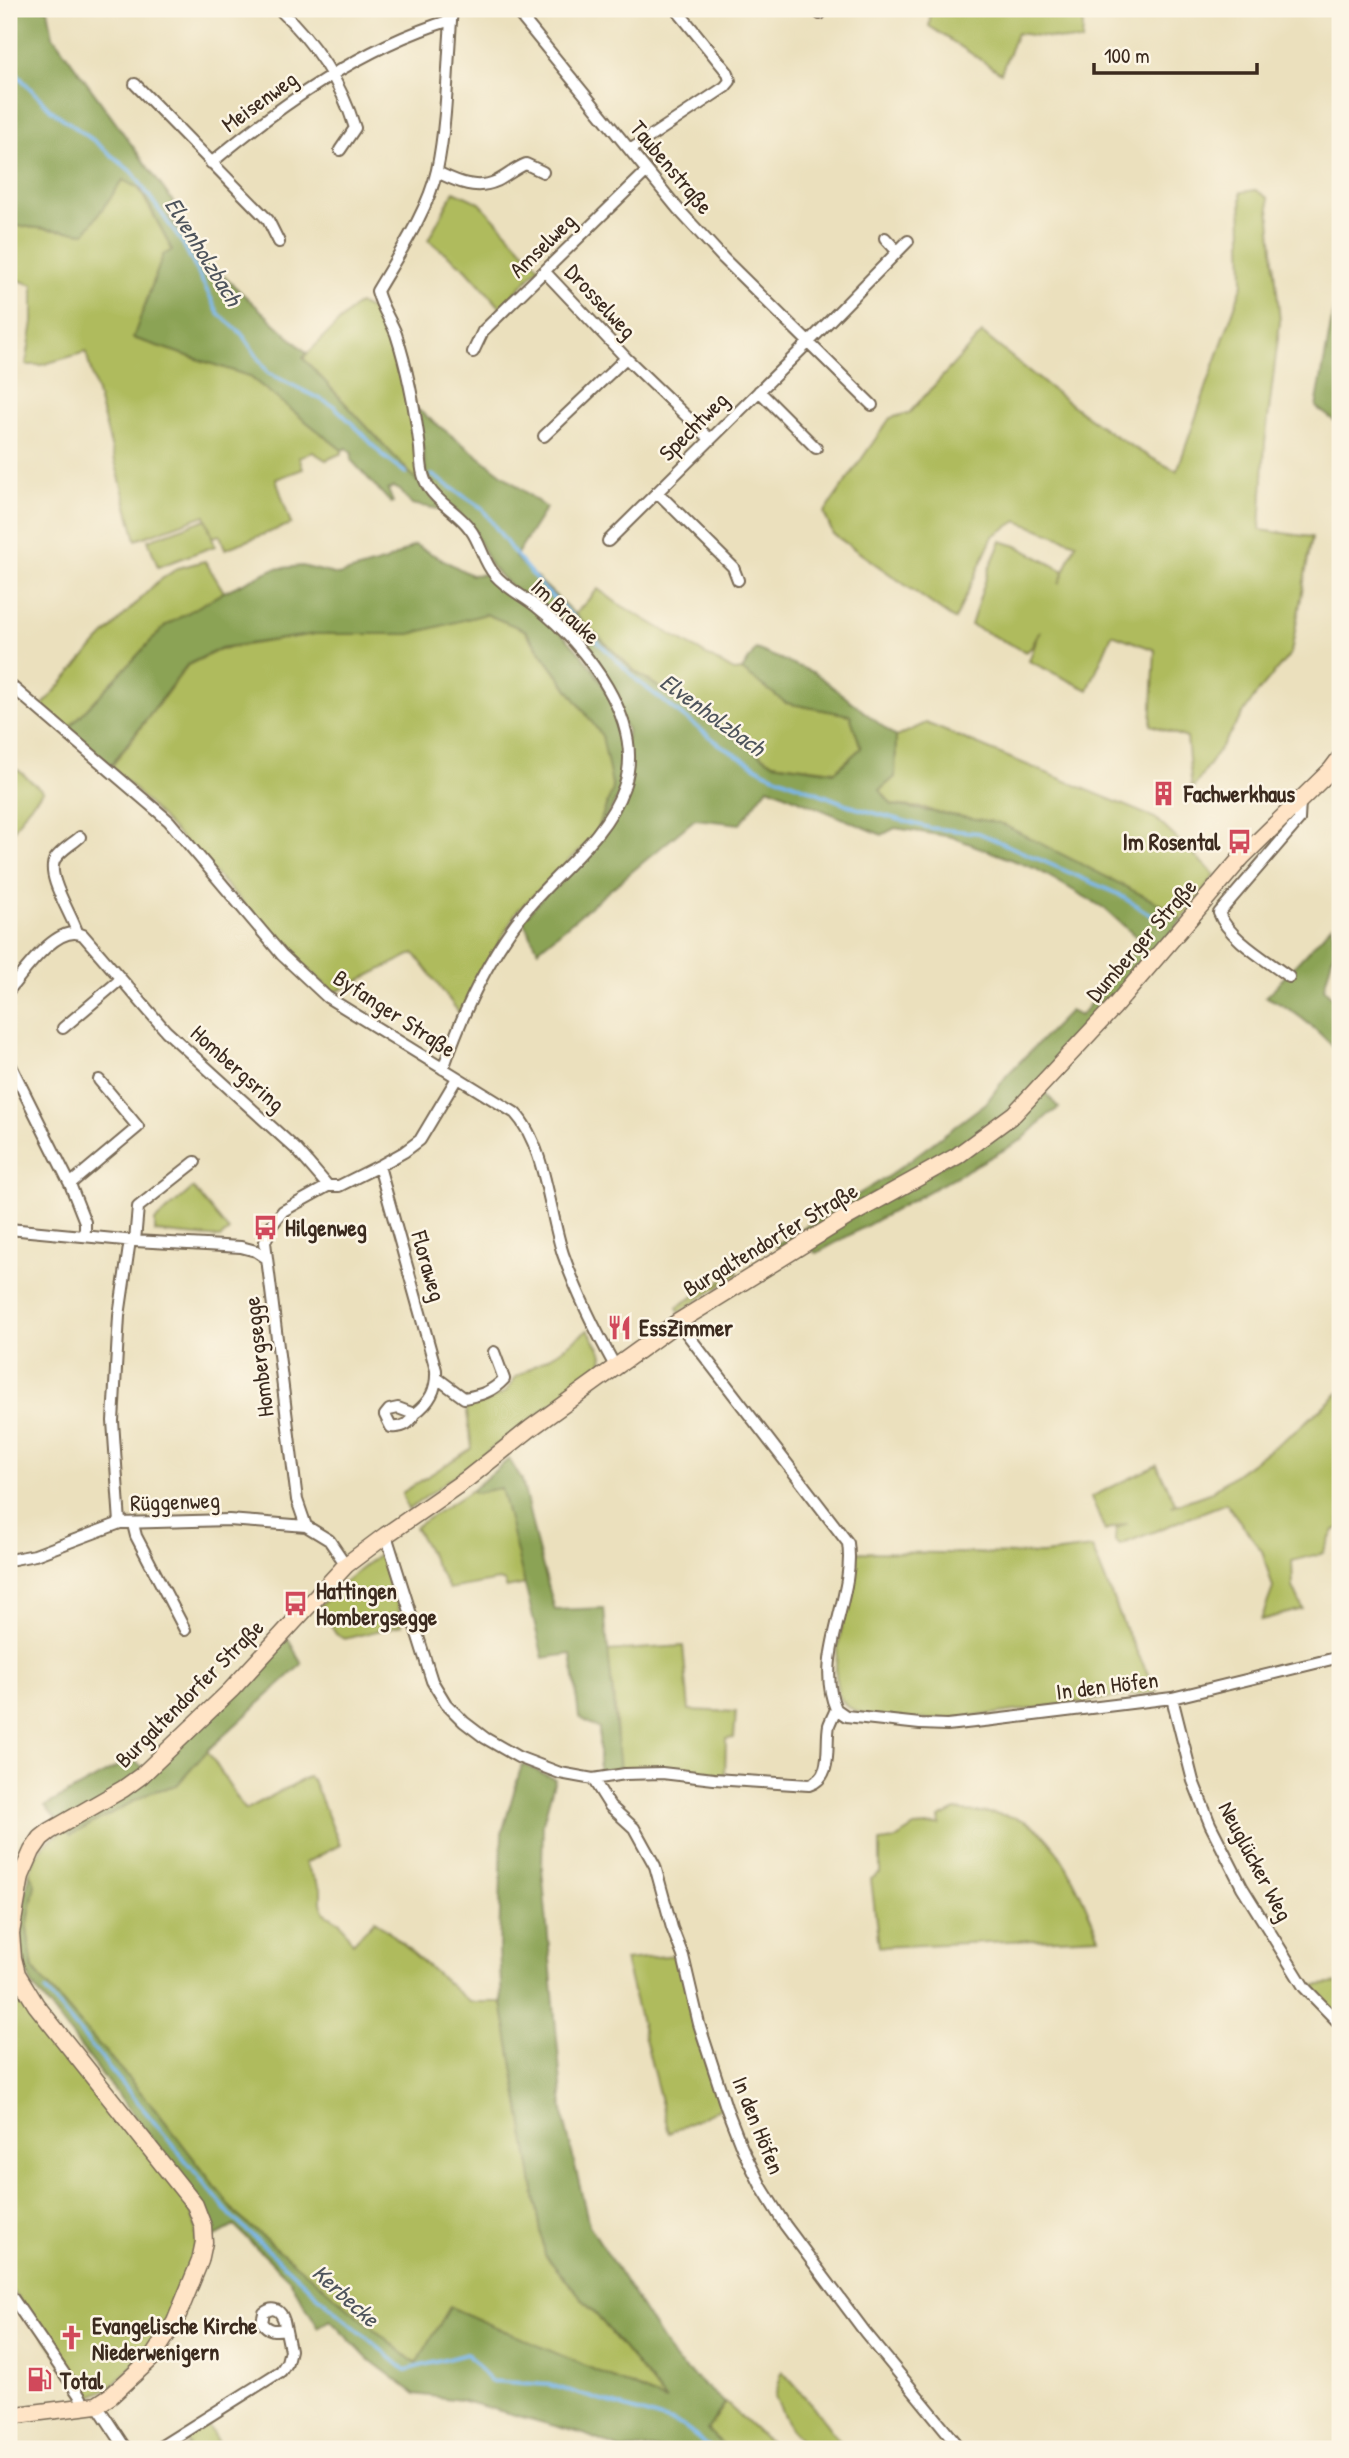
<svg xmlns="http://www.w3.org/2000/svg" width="1349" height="2458" font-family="'Patrick Hand',sans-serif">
  <rect width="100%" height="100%" fill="#fcf5e5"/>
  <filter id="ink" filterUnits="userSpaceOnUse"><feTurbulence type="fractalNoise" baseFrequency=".0143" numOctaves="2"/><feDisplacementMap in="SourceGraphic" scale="14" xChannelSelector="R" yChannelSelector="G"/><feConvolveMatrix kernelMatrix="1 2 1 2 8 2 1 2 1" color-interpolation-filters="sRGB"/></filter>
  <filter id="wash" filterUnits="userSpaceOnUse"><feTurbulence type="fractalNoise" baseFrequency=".00686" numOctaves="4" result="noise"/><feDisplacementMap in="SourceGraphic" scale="28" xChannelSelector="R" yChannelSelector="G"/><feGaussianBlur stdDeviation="1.57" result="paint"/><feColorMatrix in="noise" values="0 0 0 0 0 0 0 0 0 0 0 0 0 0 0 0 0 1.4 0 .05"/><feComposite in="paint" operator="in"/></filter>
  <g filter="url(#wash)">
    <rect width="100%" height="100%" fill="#ebe0bd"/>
    <path fill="#afbb5d" stroke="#75723e" stroke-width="2" d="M931,9H1084L1082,42L1017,33L1001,73L929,26Z
      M123,180L139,189L173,250L133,338L249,376L342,450V453L326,460L313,452L299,457L303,469L276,479L291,524L225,549L220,535L213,537L205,515L136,540L86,352L41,365H26L33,322V285L9,277V225L85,233Z
      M1256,190L1268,198L1280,322L1265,443L1260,530L1312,537L1291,653L1255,696L1192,790L1187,738L1151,725L1155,650L1112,634L1088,690L1029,661L1040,631L1031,648L1026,652L971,625L989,569L1001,541L1017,546L1064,571L1059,584L1076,543L1017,521L993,536L955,620L833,534L824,513L890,418L909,413L982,333C1044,383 1105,437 1177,471L1243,283L1241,192Z
      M454,191L480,203L539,267L501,308L466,269L428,240Z
      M359,304C412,318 416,440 421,485L303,358L355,306Z
      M206,519L215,546L158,567L148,540Z
      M205,561L224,592L165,626L69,728L42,706L97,643L156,583L178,568Z
      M598,589L617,603L734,671L742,670L787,703L850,715L861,748L835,771L773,763L635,671L575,614Z
      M486,614L524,630L603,737L613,789L594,836L516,912L460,1014L414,953L334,993L286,948L112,766L188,665L221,649L314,634H409Z
      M926,723L1155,818L1215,875L1182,920L925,808L892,805L880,790L895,777L896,737Z
      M9,769L18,770L43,791L27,809L9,837Z
      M193,1188L229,1231L220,1238L155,1232V1221Z
      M737,1270L738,1274L679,1312L677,1307Z
      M588,1330L603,1355L601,1368L408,1510L402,1493L472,1448L466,1405L484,1403L506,1392L516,1377L558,1352Z
      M1340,1392V1528L1334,1530L1323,1553L1292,1561L1293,1587L1303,1609L1261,1620L1273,1588L1262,1551L1226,1503L1120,1545L1115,1541L1116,1529L1127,1523L1105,1531L1091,1497L1157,1465L1176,1504L1170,1507L1209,1493L1293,1433Z
      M501,1487L526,1584L506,1588L505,1582L499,1580L449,1589L415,1527L472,1490L475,1493Z
      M1092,1548L1125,1628L1157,1692L948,1720C926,1720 873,1719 856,1711C849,1708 843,1704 840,1697C825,1665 855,1589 854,1552L1043,1554Z
      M382,1552L389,1556L402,1625L344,1639L336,1634L319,1607L347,1580Z
      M683,1646L689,1710L736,1712L734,1738L726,1739L725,1777L665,1768L619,1771L615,1706L607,1651Z
      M207,1750L245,1810L308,1777L313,1780L340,1845L305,1863L321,1890V1903L325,1913L340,1922L353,1943L375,1920L469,2002H502L545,2255L605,2325L667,2402L450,2307L416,2365L238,2216L156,2110L33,1969L27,1928L35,1884L29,1873L36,1856L46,1843L66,1829L151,1792L177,1785Z
      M956,1810C977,1813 1002,1812 1022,1820C1058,1833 1085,1903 1099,1937L879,1947L871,1879L880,1873V1842L894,1840L914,1827L940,1825L939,1818Z
      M677,1955L724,2107L669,2133L625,1960Z
      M9,1980L188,2203L196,2227V2241L191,2267L172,2310L153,2345L111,2387L87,2398L9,2285Z
      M1340,1983V2020L1307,1986Z
      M782,2371L812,2405L845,2449H808L790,2429L775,2397Z
      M726,2403L757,2432L781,2449H728L707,2430Z
      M208,2426L222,2449H183L189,2445L185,2438Z"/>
    <path fill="#8ba354" stroke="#636639" stroke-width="2" d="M9,9H48L53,36L173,202L169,217L205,259L307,353L303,358L444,510L411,504L400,490L393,487L388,490L393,502L391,503L351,460L352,454L347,448L342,450L249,376L133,338L163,255L172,250L141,189L123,180L85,233L9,225Z
      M1340,275V425L1316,407Z
      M417,409L546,508L515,557L634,671L773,763L835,772L861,748L850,715L786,703L742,670L756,649L815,673L896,737L895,777L880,790L892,805L1000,823L1162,905L1182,920L1012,1112L781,1249L775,1245L890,1175L986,1103L1007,1075L1070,1011L1080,1016L1142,942L1104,908L1036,869L952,837L895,828L882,835L768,787L740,824L695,819L538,950L523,920L622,804L627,730L583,647L506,582L491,566L469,522L436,494L426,474Z
      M415,545L471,575L489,574C539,612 591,650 615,710C622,727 627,744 627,762C626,789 609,813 595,835L613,789L602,736L525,630L486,614L410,634H315L221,648L187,665L111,765L69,728L165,626L224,592L273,569L302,566L338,575L386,561Z
      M1332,925L1335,947L1324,988L1340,1006V1054C1320,1032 1293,1008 1266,997Z
      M1040,1087L1059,1108L1048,1115L1022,1140L817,1253L803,1245L957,1157Z
      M509,1459L522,1480L537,1546L555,1610L604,1608L620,1771L599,1774V1729L579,1717L571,1654L543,1658L501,1488L474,1493L472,1490Z
      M288,1639L302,1664L208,1750L177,1785L151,1792L71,1835L45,1806L131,1759L152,1773Z
      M522,1764L555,1779L543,1823L542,1868L564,2119L589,2225L675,2360L725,2403L707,2430L728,2449H620L584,2434L460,2400L415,2394L366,2357L330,2320L318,2327L289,2279L234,2226L212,2238L201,2202L31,1983C14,1940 21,1917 30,1873L35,1884L27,1928L33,1969L156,2110L238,2216L416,2364L450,2307L666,2401L605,2325L545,2255L502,2002L499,1950L502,1833Z"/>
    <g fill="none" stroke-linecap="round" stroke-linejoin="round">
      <path stroke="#79b7ec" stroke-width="3.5" d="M9,66L51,110L93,140L133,173L183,244L219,314L242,334L268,373L334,406L362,433L383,456L406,473
        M432,475L482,508L511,549L545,590L639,682L719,744L765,772L856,808L930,828L979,833L1118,894L1157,919
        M46,1991L233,2218L327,2304L405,2370L467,2354L490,2381L550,2385L681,2425L712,2449"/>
    </g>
  </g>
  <g filter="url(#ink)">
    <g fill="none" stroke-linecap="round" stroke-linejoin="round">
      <defs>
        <path id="minor" d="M279,9C314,42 341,82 355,128L340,150
          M515,9L678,209L723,258L872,405
          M819,9L820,14
          M135,84L268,220L279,242
          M630,150L725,87L730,81L728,73L676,9
          M211,163C282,104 362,47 451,20
          M437,172C456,181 475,191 497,181C507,176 514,169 526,164L543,172
          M885,238L897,251
          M545,272L626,358L710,439
          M473,352L483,331L646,172
          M759,391L816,448
          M544,436L626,358
          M657,492L733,567L738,580
          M608,541L809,342L908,241
          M9,684L169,821L282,955L327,997L515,1113C545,1145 549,1211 563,1254C577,1294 595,1330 615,1366
          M77,932C72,915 45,875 55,859C60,851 72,844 80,837
          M1289,977C1268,961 1228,938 1219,913L1299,820L1300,801
          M9,990C24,972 58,922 83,935L166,1031L297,1150L328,1186
          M63,1028L121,979
          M9,1062L70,1184L85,1222V1230L82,1236
          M443,1069C462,1014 488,956 526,910C559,870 606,838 624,787C647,722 585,645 537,607C524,596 507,589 495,575C483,562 481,543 470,529C459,513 440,505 429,488C421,476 421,462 420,448C415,409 408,371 396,334C390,319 381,307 377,291C398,255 428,211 437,170C448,117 447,63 452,9
          M379,1166L436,1370C437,1390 430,1402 414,1414L398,1408L389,1410L385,1415L391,1427C402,1428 410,1424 414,1414
          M70,1184L138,1127L99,1080
          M9,1229L135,1241L241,1247L256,1251L265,1257
          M135,1241L138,1207L195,1162
          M678,1322L848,1543C856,1597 813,1656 836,1709L846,1716L920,1724L947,1725L993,1720L1172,1698L1340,1657
          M437,1378L464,1398C481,1395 492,1392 504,1379L494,1352
          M120,1523L113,1421L119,1316L130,1240
          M133,1524L136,1536L185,1630
          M386,1535L432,1681L446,1704L464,1722L485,1738L518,1757L560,1773L593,1779L625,1774L662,1773L714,1779L809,1785C834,1777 825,1745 829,1725C831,1720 834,1714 836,1709
          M9,1560L35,1555L120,1523L229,1520L306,1526
          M346,1565L329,1540L306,1526L297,1500L265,1242L272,1225L283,1211L328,1186H339L379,1166L404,1152L420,1140L457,1078
          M1172,1698L1193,1781L1210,1824L1242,1887L1304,1987L1340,2024
          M593,1779L610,1806L634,1828L655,1866L672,1928L683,1956L699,2024L726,2107L742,2148L762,2188L785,2225L865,2332L961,2449
          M9,2293L81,2398L84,2408
          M97,2405L126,2449
          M157,2449L281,2371L287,2362L290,2350L284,2321C281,2311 274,2305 264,2313L262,2322C268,2331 275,2331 285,2329"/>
        <path id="secondary" d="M9,2416L97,2405L112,2395L152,2358L175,2322L200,2261L204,2242L203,2226L195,2205L36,2005L17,1974L13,1958L11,1933L21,1876L32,1851L41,1838L50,1831L123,1789L141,1776L231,1690L346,1565L386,1535L467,1479L531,1428L678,1322L849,1216L957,1156L1014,1114L1113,1008L1242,857L1331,770L1340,758"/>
      </defs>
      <use href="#minor" stroke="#796a56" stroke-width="14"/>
      <use href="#secondary" stroke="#796a56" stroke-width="19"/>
      <use href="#minor" stroke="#fff" stroke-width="10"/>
      <use href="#secondary" stroke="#ffe4c6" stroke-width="16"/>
    </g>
  </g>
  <defs>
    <symbol id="building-bare" viewBox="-9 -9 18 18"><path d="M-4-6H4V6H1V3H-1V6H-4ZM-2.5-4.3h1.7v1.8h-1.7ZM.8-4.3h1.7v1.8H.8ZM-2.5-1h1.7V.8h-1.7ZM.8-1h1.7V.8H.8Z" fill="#d1495b" stroke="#fcf5e5" stroke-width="2.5" paint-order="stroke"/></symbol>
    <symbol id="bus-bare" viewBox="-9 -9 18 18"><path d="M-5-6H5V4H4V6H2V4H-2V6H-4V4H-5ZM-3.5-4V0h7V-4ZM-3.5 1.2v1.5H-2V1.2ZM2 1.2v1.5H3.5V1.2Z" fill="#d1495b" stroke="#fcf5e5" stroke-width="2.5" paint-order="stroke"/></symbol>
    <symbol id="restaurant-bare" viewBox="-9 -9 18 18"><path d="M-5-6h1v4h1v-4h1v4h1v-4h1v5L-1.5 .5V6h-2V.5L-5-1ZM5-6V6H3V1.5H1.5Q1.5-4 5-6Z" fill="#d1495b" stroke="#fcf5e5" stroke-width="2.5" paint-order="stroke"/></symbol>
    <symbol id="church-bare" viewBox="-9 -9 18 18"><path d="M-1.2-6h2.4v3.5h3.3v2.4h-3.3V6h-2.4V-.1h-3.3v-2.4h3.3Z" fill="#d1495b" stroke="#fcf5e5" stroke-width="2.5" paint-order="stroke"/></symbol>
    <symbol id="fuel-bare" viewBox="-9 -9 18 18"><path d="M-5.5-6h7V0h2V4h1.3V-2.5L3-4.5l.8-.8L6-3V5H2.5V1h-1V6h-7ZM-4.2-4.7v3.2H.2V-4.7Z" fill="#d1495b" stroke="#fcf5e5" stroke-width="2.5" paint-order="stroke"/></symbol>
  </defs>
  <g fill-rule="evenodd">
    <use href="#building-bare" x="1146" y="776" width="35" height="35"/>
    <use href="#bus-bare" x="1222" y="824" width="35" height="35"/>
    <use href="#bus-bare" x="248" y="1210" width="35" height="35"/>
    <use href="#restaurant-bare" x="602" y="1310" width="35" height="35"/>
    <use href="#bus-bare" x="278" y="1586" width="35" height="35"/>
    <use href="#church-bare" x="54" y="2320" width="35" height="35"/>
    <use href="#fuel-bare" x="22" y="2362" width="35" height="35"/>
  </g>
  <g text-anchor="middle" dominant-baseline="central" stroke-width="5" stroke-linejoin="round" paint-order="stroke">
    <g font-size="23" fill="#3b2a1e" stroke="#fcf5e5">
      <text transform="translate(259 101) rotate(-36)">Meisenweg</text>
      <text transform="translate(672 167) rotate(50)">Taubenstraße</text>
      <text transform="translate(542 245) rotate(-44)">Amselweg</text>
      <text transform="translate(601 301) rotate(47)">Drosselweg</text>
      <text transform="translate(693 426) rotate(-45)">Spechtweg</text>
      <text transform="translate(566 611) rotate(43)">Im Brauke</text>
      <text transform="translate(1141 940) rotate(-49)">Dumberger Straße</text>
      <text transform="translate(395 1013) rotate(33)">Byfanger Straße</text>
      <text transform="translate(238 1068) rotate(42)">Hombergsring</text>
      <text transform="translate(770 1239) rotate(-31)">Burgaltendorfer Straße</text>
      <text transform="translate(429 1266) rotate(74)">Floraweg</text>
      <text transform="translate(258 1357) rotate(-97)">Hombergsegge</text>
      <text transform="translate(175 1501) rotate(-2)">Rüggenweg</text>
      <text transform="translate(1107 1685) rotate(-7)">In den Höfen</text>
      <text transform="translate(189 1693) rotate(-45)">Burgaltendorfer Straße</text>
      <text transform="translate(1256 1861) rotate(62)">Neuglücker Weg</text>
      <text transform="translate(759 2125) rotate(68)">In den Höfen</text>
    </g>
    <g font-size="23" font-weight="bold" fill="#3b2a1e" stroke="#fcf5e5" text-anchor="start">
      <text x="1184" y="793">Fachwerkhaus</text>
      <text x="1220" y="841" text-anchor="end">Im Rosental</text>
      <text x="285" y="1227">Hilgenweg</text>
      <text x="639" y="1327">EssZimmer</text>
      <text x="316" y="1590">Hattingen<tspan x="316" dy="26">Hombergsegge</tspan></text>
      <text x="92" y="2325">Evangelische Kirche<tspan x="92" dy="26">Niederwenigern</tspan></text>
      <text x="60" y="2380">Total</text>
    </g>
    <g font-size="24" font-style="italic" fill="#4e545c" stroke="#fcf5e5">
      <text transform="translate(204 251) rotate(58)">Elvenholzbach</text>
      <text transform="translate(713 714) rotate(36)">Elvenholzbach</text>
      <text transform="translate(346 2295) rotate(42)">Kerbecke</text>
    </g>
  </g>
  <rect width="1349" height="2458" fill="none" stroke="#fcf5e5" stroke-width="35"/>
  <path d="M1094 63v10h163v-10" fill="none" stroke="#3b2a1e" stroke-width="3.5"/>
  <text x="1104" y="63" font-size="21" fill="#3b2a1e" stroke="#fcf5e5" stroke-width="5" paint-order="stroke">100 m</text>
</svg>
